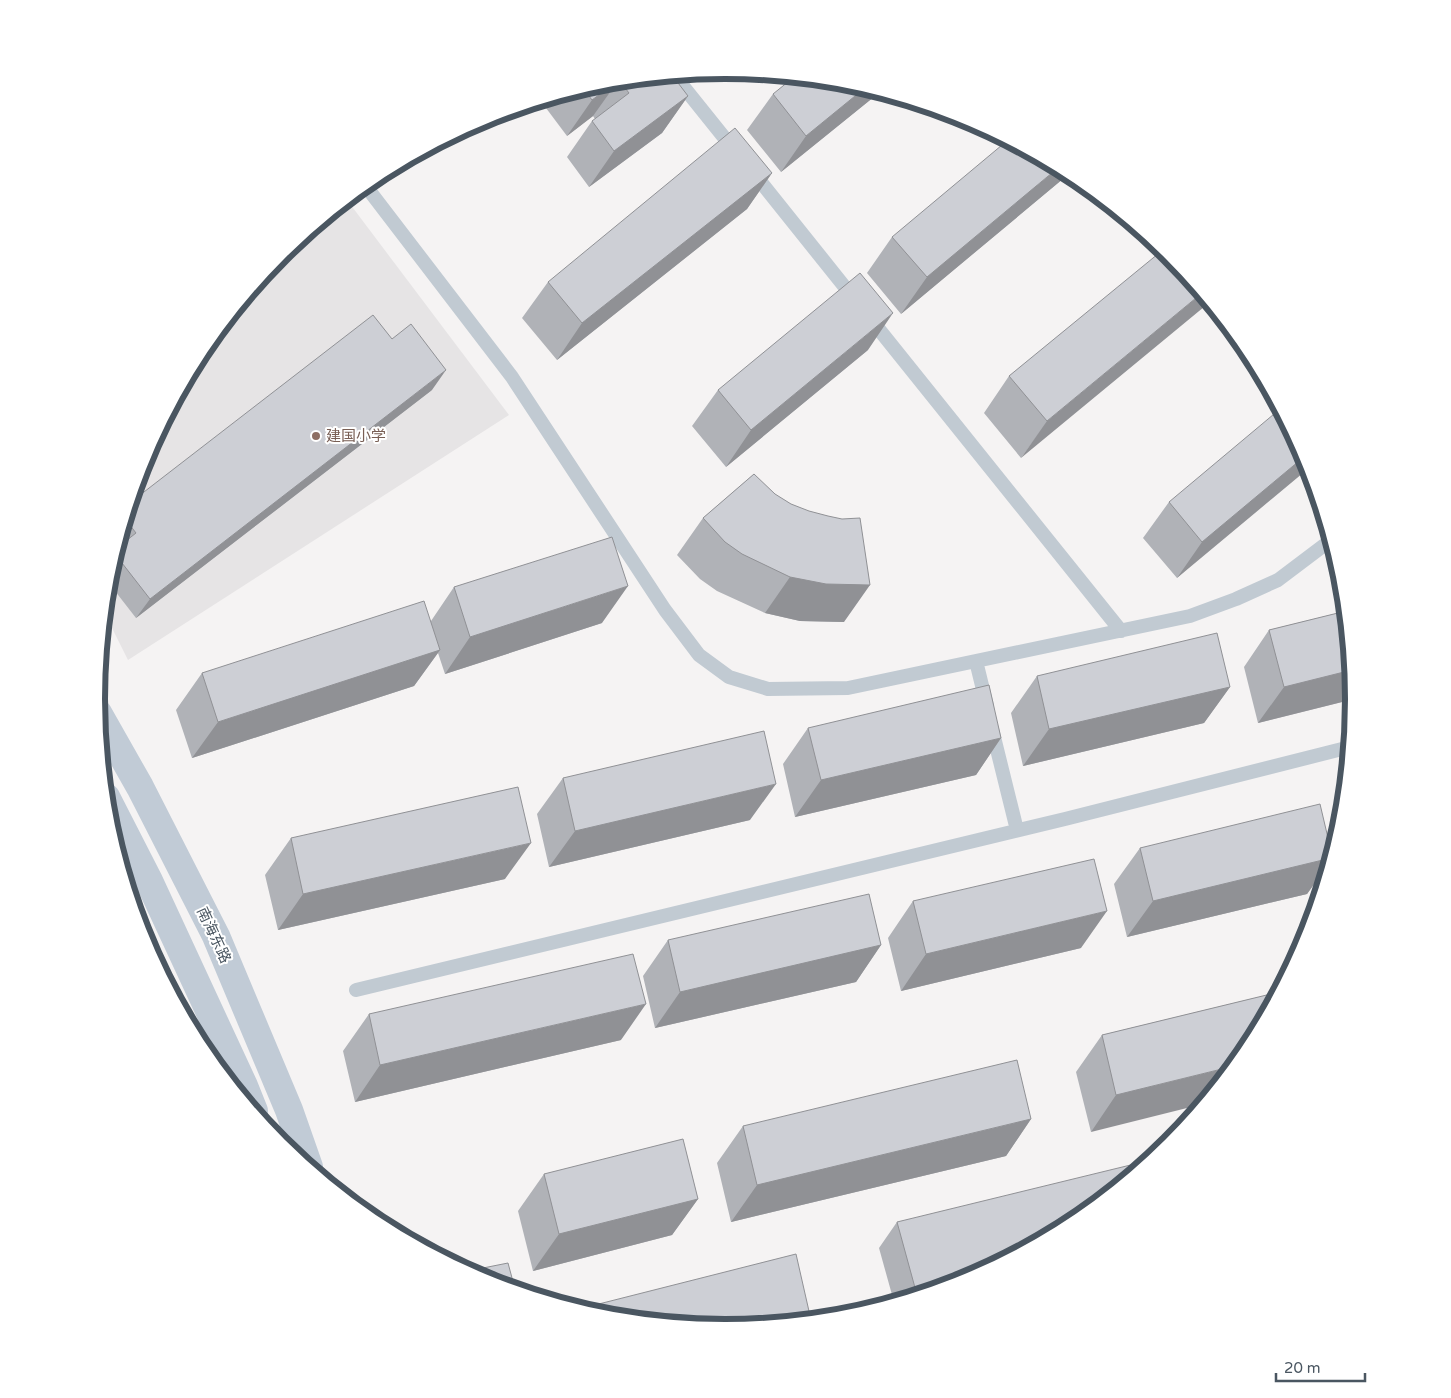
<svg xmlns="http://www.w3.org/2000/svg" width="1451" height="1398" font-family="'Varela Round','Noto Sans SC',sans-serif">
  <rect width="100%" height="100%" fill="#f5f3f3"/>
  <path fill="#e6e4e5" d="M347,200L509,415L128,660L105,614L109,576L144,458L203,349L281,254Z"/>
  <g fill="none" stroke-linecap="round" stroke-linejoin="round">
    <path stroke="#c1cad2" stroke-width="14" d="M674,75L735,151
      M752,171L856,301
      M365,185L512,377L665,610L699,655L729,677L768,689L848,688L1190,616L1236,599L1278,580L1331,540
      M869,317L1121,631
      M976,661L987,706
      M992,729L1017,830
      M356,990L1065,819L1350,747"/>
    <path stroke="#c1cbd6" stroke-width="28" d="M98,713L140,787L216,936L289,1110L309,1167
      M106,797L149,881L244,1086L254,1111"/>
  </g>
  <path fill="#b0b2b7" d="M672,75L688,96L662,133L589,187L567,157L592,121L595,119L593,116L567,136L543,104L546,99L603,82Z
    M848,82L880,92L781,172L747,130L773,94Z
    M505,112L495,119L493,115Z
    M772,173L747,209L557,360L522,318L548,282Z
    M1070,173L901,314L867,273L892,237Z
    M1170,254L1021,458L984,413L1009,376Z
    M868,350L726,467L692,426L718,390Z
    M432,390L136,618L108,582L109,576L131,502Z
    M1307,459L1177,578L1143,538L1169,502Z
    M754,474L844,622L800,621L765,613L717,591L700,579L677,555L703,518Z
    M454,587L602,623L445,674L438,653L414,686L192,758L176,710L202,673L431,621Z
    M1346,611L1354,699L1258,723L1244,667L1269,630Z
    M1037,676L1230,687L1204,723L1023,766L1011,713Z
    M808,728L1001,738L976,775L795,817L783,764Z
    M563,778L750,820L549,867L537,814Z
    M291,838L505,879L278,930L265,875Z
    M1140,848L1332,855L1330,862L1307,894L1127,937L1114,884Z
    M913,901L1081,948L901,991L888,938Z
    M668,940L881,945L856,982L655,1028L643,976Z
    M1279,992L1091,1132L1076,1072L1102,1035Z
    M369,1014L621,1040L355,1102L343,1051Z
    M1031,1119L1006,1156L731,1222L717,1163L743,1126Z
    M544,1174L698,1199L672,1235L533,1271L518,1211Z
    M897,1222L966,1280L894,1302L879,1248Z"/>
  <path fill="#909195" d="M618,81L593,116L567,136L592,100Z
    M866,87L880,92L781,172L806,136Z
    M688,96L662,133L589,187L614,151Z
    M505,112L495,119L499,114Z
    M1059,167L1070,173L901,314L927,277Z
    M772,173L747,209L557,360L582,323Z
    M1202,293L1210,302L1021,458L1047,421Z
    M893,313L868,350L726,467L751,430Z
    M446,370L432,390L136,618L150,599Z
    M1305,456L1309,468L1177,578L1202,542Z
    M790,577L870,585L844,622L800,621L765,613Z
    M628,586L602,623L445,674L470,637Z
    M440,650L414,686L192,758L218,722Z
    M1352,670L1354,699L1258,723L1284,687Z
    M1230,687L1204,723L1023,766L1049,729Z
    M1001,738L976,775L795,817L821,780Z
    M776,784L750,820L549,867L575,831Z
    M531,843L505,879L278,930L303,894Z
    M1331,858L1330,862L1307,894L1127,937L1153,901Z
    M1107,911L1081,948L901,991L926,954Z
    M881,945L856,982L655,1028L680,992Z
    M646,1004L621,1040L355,1102L380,1065Z
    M1234,1066L1203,1104L1091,1132L1116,1095Z
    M1031,1119L1006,1156L731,1222L757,1185Z
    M698,1199L672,1235L533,1271L559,1234Z"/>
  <path fill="#cdcfd5" stroke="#909195" d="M672,75L688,96L614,151L592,121L629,93L619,80Z
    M794,77L848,82L866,87L806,136L773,94Z
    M618,81L592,100L583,88L603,82Z
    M735,128L772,173L582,323L548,282Z
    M1008,140L1059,167L927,277L892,237Z
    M1164,249L1170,254L1202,293L1047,421L1009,376Z
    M860,273L893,313L751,430L718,390Z
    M373,315L392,339L411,324L446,370L150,599L115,554L117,548L136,533L126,520L131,502Z
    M1280,409L1305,456L1202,542L1169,502Z
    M754,474L775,494L791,504L809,511L828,516L842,519L860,518L870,585L826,584L790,577L742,554L725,542L703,518Z
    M612,537L628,586L470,637L454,587Z
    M424,601L440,650L218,722L202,673Z
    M1346,611L1352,670L1284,687L1269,630Z
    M1217,633L1230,687L1049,729L1037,676Z
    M989,685L1001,738L821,780L808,728Z
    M764,731L776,784L575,831L563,778Z
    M518,787L531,843L303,894L291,838Z
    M1320,804L1332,855L1331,858L1153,901L1140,848Z
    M1094,859L1107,911L926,954L913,901Z
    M869,894L881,945L680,992L668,940Z
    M633,954L646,1004L380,1065L369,1014Z
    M1279,992L1248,1049L1234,1066L1116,1095L1102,1035Z
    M1017,1060L1031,1119L757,1185L743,1126Z
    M683,1139L698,1199L559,1234L544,1174Z
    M1151,1160L1075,1222L966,1280L917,1295L897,1222Z
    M796,1254L811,1320L726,1328L603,1316L579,1309Z
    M508,1263L515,1289L485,1280L468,1271Z"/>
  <circle fill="#8d6e63" stroke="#fff" stroke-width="2" cx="316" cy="436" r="5"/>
  <g text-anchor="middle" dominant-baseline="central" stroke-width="4" stroke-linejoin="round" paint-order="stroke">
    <g font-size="15" fill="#785e54" stroke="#fff" text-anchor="start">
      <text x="326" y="436">建国小学</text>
    </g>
    <g font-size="15" fill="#4a5661" stroke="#fff">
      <text transform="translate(214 935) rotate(65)">南海东路</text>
    </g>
  </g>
  <path d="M0 0H1451V1398H0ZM105 699a620 620 0 1 1 1240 0a620 620 0 1 1-1240 0Z" fill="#fff" fill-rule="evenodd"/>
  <path fill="none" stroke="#4a5661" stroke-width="6" d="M105 699a620 620 0 1 1 1240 0a620 620 0 1 1-1240 0Z"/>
  <path d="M1276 1373v8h89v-8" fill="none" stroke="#4a5661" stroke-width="2.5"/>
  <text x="1284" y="1373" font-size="15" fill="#4a5661" stroke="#ffffff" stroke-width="4" paint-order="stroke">20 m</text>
</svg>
